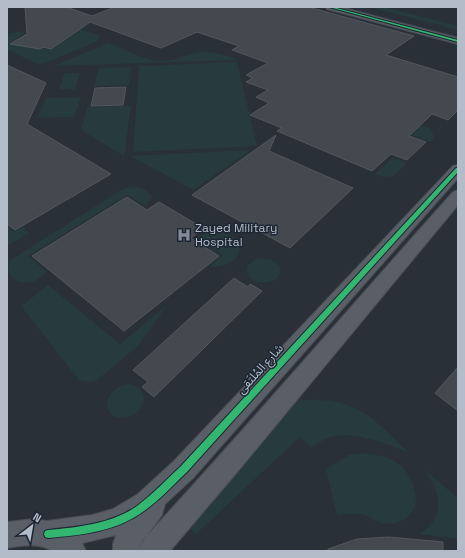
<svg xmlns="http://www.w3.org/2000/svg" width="465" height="558" font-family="'Space Grotesk','Noto Sans Arabic',sans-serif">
  <rect width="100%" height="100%" fill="#2a3038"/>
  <path fill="#273a3e" d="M369,7H384L458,26V30Z
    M75,27L100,36L98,41L45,63L37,64L7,49V39L10,33L27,31L11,42L29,45L31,46L29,48L52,49L71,35L50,32Z
    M109,43C125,49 144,61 161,61C171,61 179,58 188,55C206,48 221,53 238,60L53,66Z
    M237,62L257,146L133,152L139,66Z
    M132,67L129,85L94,86L99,68Z
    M65,73H80L75,89H59Z
    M289,77L429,128L432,132L434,138L430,142L412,135L417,130L357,108Z
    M81,97L74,117L37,118L46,98Z
    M131,106L124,156L81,130L87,107Z
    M251,150L193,190L131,156Z
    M393,157L407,163C394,175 392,181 375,174Z
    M131,186C140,187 147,189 152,197L146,206L127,195L28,256L47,272C42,276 37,281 31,282C16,286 5,274 9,261L121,190Z
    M7,226L14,232L23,227L29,233L7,246Z
    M209,232C250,229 250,268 209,267L223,255L196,238Z
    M261,258L272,260L280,266V274C272,289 241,284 248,265L256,259Z
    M48,285L120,344L167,305L138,346L97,380L89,382L79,380L21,306Z
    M129,384C158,390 140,425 113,416L107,407C107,393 116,386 129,384Z
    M298,399C313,400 329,399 344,404C370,411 389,434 408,452C386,444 351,429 328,438C322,440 317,444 311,447L300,437L195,535L189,526Z
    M363,453C373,455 384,455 393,460C414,472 429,510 399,522C392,525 382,524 375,521C372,519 369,516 365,515C356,513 346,515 337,515L326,469L349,455Z
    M423,468L458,498V539L419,534C448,517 440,490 423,468Z"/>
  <path fill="#444950" stroke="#52575f" d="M25,7H66L92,16L115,7H308L414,36L386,55L458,77V110L448,120L432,114L409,136L426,142L407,160L391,154L372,171L277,131L282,128L250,115L269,103L256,97L268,90L246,82L253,78L246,75L268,63L232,50L239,46L197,32L161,48L90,22L51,49L43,47L40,49L10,44L27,34Z
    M7,65L46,83L27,124L111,174L15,230L7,224Z
    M126,87L123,105L91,106L95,88Z
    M276,135L269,151L353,188L290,248L192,195Z
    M127,197L147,210L159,202L203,228L191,238L219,256L124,331L32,256Z
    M234,278L248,287L250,284L262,291L154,397L142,387L148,382L133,370Z
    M458,367V411L435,393Z
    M389,537L443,542V551H328V549L357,539Z"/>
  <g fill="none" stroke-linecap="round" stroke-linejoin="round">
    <defs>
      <path id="tertiary" d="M326,7H340L458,38V44L327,9Z
        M458,165V178L193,478L165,504L162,515L140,545V547L142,541C248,426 349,308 453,192L458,190V205L238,471L170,551H113V544L116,535L82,543L86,551H52C39,542 21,546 7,548V522L34,519L47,521L92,515L113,509L138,494L175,460L453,166Z"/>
    </defs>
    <use href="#tertiary" stroke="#484c53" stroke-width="2"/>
    <use href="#tertiary" fill="#5a5e66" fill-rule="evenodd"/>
    <defs>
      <path id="cycleway" d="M329,7H333L458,40V42Z
        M456,168H458V172L187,472C173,485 160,500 144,511C116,532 81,535 48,538L45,537L44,534L45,531L48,530C79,527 111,524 137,506C153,494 167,479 181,466Z"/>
    </defs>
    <use href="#cycleway" stroke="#1d2633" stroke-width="2"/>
    <use href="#cycleway" fill="#33b770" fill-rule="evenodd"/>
  </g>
  <defs>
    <symbol id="hospital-bare" viewBox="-9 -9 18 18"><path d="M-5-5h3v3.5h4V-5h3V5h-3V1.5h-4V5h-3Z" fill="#848b96" stroke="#1d2633" stroke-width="2.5" paint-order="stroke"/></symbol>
  </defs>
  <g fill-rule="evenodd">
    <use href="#hospital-bare" x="174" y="225" width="20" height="20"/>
  </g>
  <g text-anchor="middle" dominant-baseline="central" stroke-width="3" stroke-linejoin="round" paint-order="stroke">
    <g font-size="12" fill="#b4bcc9" stroke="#1d2633" text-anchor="start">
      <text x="195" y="228">Zayed Military<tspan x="195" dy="14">Hospital</tspan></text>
    </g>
    <g font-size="12" fill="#b4bcc9" stroke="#1d2633">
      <text transform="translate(260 369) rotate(-48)">شارع المُلتَقى</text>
    </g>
  </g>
  <rect width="465" height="558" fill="none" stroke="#b4bcc9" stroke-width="16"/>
  <g transform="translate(32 526) rotate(31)" stroke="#1d2633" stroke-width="3" paint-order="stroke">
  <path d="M0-3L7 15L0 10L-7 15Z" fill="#b4bcc9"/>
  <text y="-6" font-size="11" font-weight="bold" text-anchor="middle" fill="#b4bcc9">N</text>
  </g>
</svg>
